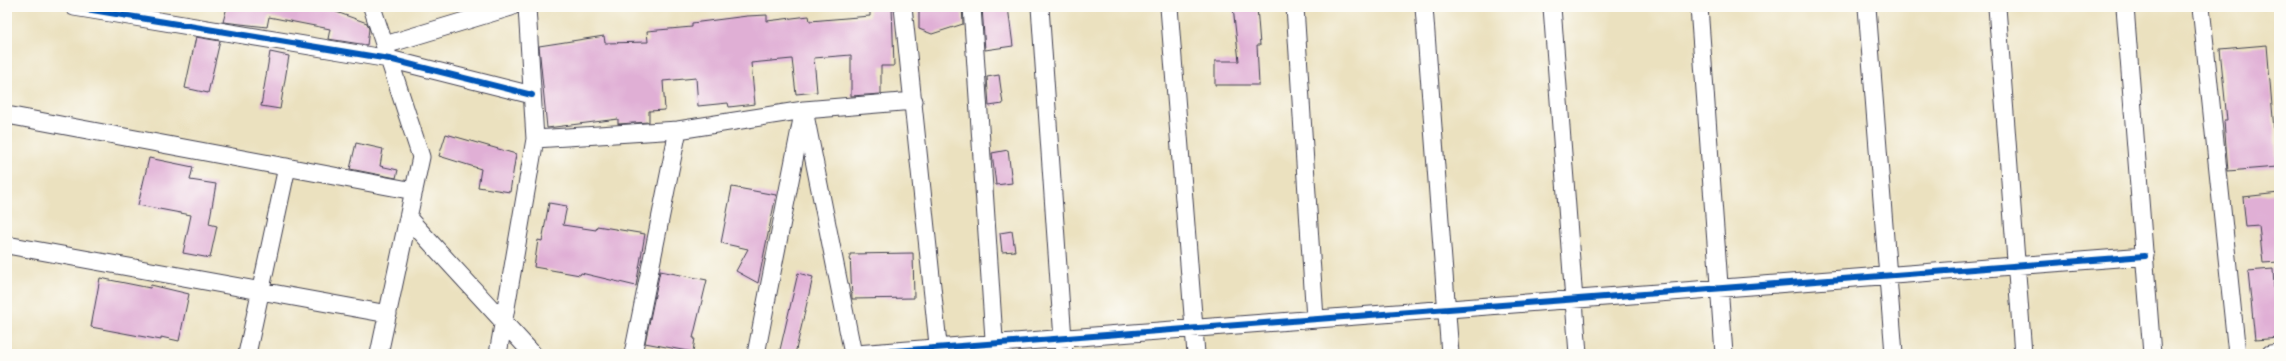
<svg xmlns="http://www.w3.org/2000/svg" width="2286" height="361" font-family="Mynerve,sans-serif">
  <rect width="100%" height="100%" fill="#fdfcf7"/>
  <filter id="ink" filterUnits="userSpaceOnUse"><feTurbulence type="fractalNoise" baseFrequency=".025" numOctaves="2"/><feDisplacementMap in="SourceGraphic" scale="8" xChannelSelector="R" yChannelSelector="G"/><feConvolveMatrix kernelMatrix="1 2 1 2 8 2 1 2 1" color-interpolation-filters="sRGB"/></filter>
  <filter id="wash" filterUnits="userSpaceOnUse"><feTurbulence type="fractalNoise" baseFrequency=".012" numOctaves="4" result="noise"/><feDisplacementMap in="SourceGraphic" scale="16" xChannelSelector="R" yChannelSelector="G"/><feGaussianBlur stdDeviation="0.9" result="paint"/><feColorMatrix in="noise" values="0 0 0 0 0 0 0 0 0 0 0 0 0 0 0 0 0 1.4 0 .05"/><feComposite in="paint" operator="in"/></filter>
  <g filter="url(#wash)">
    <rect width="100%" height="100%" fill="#ebe1bf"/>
    <g id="blocks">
      <path fill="#e0afd5" d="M227,7H328V9L367,23L369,29L367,45L328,39L330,29L269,17L267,27L223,22Z
        M870,7H892L894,66H881V94L851,96V55L814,58L817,92L796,94L792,59L751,63L755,104L729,107L728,103L698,106L696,78L663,81L665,110L649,111V122L618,124V119L547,128L539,46L604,36L605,43L648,42L647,31L692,27V23L747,16L767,15V21L809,16L810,21L870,16Z
        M919,7H962L963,24L932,34L919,29Z
        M982,7H1008L1013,46L985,50Z
        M1233,7H1257L1260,45H1257L1259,85H1215V61H1239Z
        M196,37L220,41L208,93L185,88Z
        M2267,45L2277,167L2228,171L2224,121H2227L2220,49Z
        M270,52L289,56L280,109L261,106Z
        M999,75L1003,104L989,106L987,77Z
        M446,134L516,154L510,192L478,187L481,169L439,156Z
        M356,143L383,149L380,166L398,170L396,178L350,169Z
        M1008,150L1012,183L996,185L992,153Z
        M149,158L193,167L190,180L216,184L209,224L217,226L210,258L183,253L191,215L138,205Z
        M732,187L776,195L758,283L736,271L748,249L721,243Z
        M2279,193V262L2263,263L2259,226L2246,227L2243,197Z
        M549,203L567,206L563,225L596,230L597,226L645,234L636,286L581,273L580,275L534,267L538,240L542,241Z
        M1012,231L1015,251L1002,252L1000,233Z
        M913,253L914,298L852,299L850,254Z
        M2273,269L2275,306L2279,305V338L2255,340L2248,271Z
        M660,271L707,280L693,338H695L693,352L645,343Z
        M798,273L813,277L795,354H779Z
        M100,278L150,288L151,285L189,294L179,341L161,337V340L91,327Z"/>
    </g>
  </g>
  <g filter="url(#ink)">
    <use href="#blocks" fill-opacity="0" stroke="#403f4f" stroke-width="1"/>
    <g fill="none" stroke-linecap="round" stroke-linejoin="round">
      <defs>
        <path id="street" d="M74,7L389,59L532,95
          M372,7L421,157L379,354
          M903,7L939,354
          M972,7L995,354
          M1040,7L1064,354
          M1169,7L1196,354
          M1295,7L1315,319
          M1424,7L1450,354
          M1552,7L1578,354
          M1699,7L1724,354
          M1867,7L1894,354
          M1997,7L2023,354
          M2125,7L2152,354
          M2201,7L2237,354
          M385,45L511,7
          M804,110L853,354
          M7,115L414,191
          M535,139L678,130L804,110L914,101
          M408,218L533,354
          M7,245L388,314
          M247,354L287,167
          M498,354L535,139L527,7
          M633,354L678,130
          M756,354L802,119
          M856,354L2145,256
          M2270,354L2279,353"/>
      </defs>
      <use href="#street" stroke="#403f4f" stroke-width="19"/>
      <use href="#street" stroke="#fff" stroke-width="17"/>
      <defs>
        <path id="cycleway" d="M74,7L389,59L532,95
          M856,354L2145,256"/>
      </defs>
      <use href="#cycleway" stroke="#fdfcf7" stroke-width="8"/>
      <use href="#cycleway" stroke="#0057b8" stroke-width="6"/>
    </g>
  </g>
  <rect width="2286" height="361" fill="none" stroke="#fdfcf7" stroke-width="24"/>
</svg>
